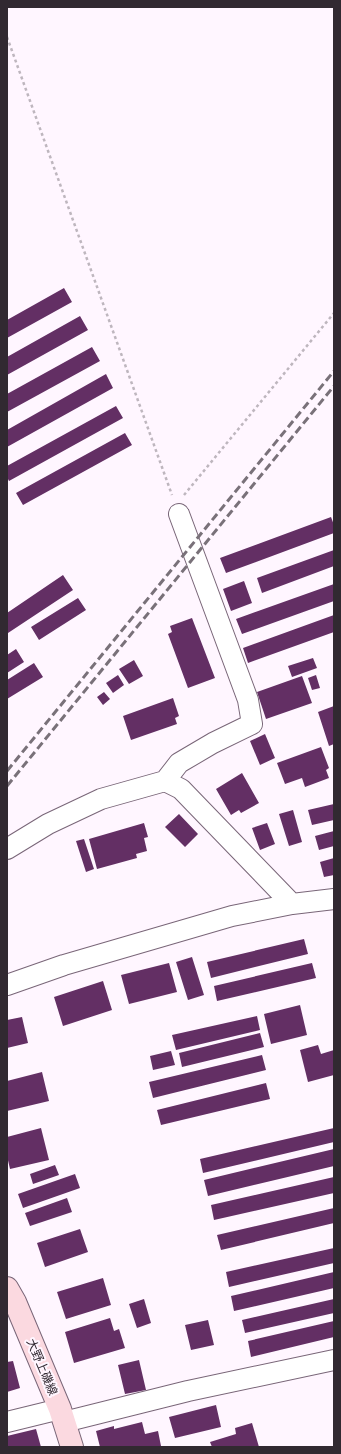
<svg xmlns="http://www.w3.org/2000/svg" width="341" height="1454" font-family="Roboto,'Noto Sans JP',sans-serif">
  <rect width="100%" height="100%" fill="#fff6ff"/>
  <path fill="#632f64" d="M64,288L72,302L7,338V320Z
    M80,316L88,330L7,375V357Z
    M92,347L100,361L7,412V394Z
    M106,374L113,388L7,447V430Z
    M116,406L123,418L9,481L7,477V466Z
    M125,433L132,445L23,505L16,493Z
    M331,517L334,525V533L226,573L220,558Z
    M334,550V566L262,593L257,578Z
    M63,575L73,590L8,633L7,632V613Z
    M244,581L252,603L231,611L223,589Z
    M334,584V601L242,634L236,619Z
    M78,598L86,610L39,640L31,627Z
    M334,615V632L248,663L243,648Z
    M192,618L215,678L188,688L168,634L172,632L170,626Z
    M16,649L24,662L7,673V655Z
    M313,658L317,668L292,677L288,666Z
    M134,660L143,676L129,684L119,669Z
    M34,663L43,677L7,699V680Z
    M118,675L124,685L113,693L106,683Z
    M316,675L320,688L312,690L308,678Z
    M302,676L312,703L266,719L257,692Z
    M104,692L110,699L103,705L97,697Z
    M173,698L179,716L175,718L177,724L131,740L123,716Z
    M334,706V744L329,746L318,712Z
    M265,734L275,758L260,765L250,741Z
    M321,747L329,768L326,770L329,778L305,787L302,778L285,784L277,763Z
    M242,773L259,803L241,813L239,810L231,815L216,789Z
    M334,804V820L312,825L308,810Z
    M293,810L302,842L289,846L279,814Z
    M179,814L198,834L185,847L165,827Z
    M144,823L148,837L144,838L147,851L136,854L137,858L97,869L89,839Z
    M267,823L275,844L260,850L252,828Z
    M334,831V846L319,850L315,836Z
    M84,839L94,869L86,872L76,841Z
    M334,858V875L324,877L320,862Z
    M304,939L308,954L211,978L207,962Z
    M192,957L204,995L188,1000L176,962Z
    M169,963L177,992L129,1004L121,975Z
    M312,963L316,978L217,1001L214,986Z
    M103,981L112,1010L63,1026L54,997Z
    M300,1005L307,1035L271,1044L264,1014Z
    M257,1016L260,1030L176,1050L172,1035Z
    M22,1017L28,1043L7,1048V1020Z
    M260,1033L264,1047L182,1067L179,1053Z
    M318,1045L321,1054L334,1050V1075L308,1082L300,1050Z
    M171,1051L175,1065L153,1070L150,1056Z
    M262,1055L266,1070L153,1098L149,1082Z
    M42,1072L49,1101L7,1111V1081Z
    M266,1083L270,1099L161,1125L157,1110Z
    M41,1128L49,1160L10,1169L7,1156V1137Z
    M334,1128V1142L203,1173L200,1159Z
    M334,1149V1166L208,1196L204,1180Z
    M55,1165L59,1175L33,1184L30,1174Z
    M75,1174L80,1188L23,1208L18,1194Z
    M334,1177V1193L214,1220L211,1205Z
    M67,1198L72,1212L30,1226L25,1213Z
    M334,1208V1223L221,1250L217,1235Z
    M80,1229L88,1252L45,1267L37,1243Z
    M334,1248V1263L229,1287L226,1272Z
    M334,1272V1288L234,1311L231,1296Z
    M103,1278L111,1305L66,1319L57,1292Z
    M144,1299L151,1323L137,1328L129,1304Z
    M334,1299V1313L245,1333L242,1320Z
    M110,1318L114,1331L119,1329L125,1348L74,1363L65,1332Z
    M208,1320L214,1345L191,1350L185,1325Z
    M334,1321V1337L251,1357L248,1341Z
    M139,1360L146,1390L125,1394L118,1365Z
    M13,1361L20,1388L7,1392V1362Z
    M216,1405L221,1427L175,1438L169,1417Z
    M142,1422L145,1434L158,1431L161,1446L157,1447H100L96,1431L114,1426V1429Z
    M252,1423L259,1447H212L210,1442L236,1434L235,1428Z
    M36,1429L41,1447H7V1436Z"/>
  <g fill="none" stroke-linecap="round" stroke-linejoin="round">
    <defs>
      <path id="minor" d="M165,781L179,763L213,743L252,724L248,700L179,514
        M7,849L48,824L101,799L165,781L181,789L292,904
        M7,985L64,965L232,916L292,904L334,899
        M7,1422L60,1409
        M64,1422L188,1391L334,1360"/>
      <path id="secondary" d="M7,1288L15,1302L60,1409L72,1447"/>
    </defs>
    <use href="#minor" stroke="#796678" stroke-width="22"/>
    <use href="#secondary" stroke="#796678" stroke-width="24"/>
    <path stroke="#beb6be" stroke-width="2.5" stroke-dasharray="3 3" stroke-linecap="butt" d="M7,37L172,495
      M184,495L334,313"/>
    <use href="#minor" stroke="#fff" stroke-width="20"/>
    <use href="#secondary" stroke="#fbd9e0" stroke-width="22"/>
    <path stroke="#797179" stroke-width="3" stroke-dasharray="8 4" stroke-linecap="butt" d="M7,771L334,371
      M7,786L334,386"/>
  </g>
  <g text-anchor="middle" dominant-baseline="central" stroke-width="4" stroke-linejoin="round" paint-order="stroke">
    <g font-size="12" fill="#312931" stroke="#fff6ff">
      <text transform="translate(42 1367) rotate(67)">大野上磯線</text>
    </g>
  </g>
  <rect width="341" height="1454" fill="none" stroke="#312931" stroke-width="16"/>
</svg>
